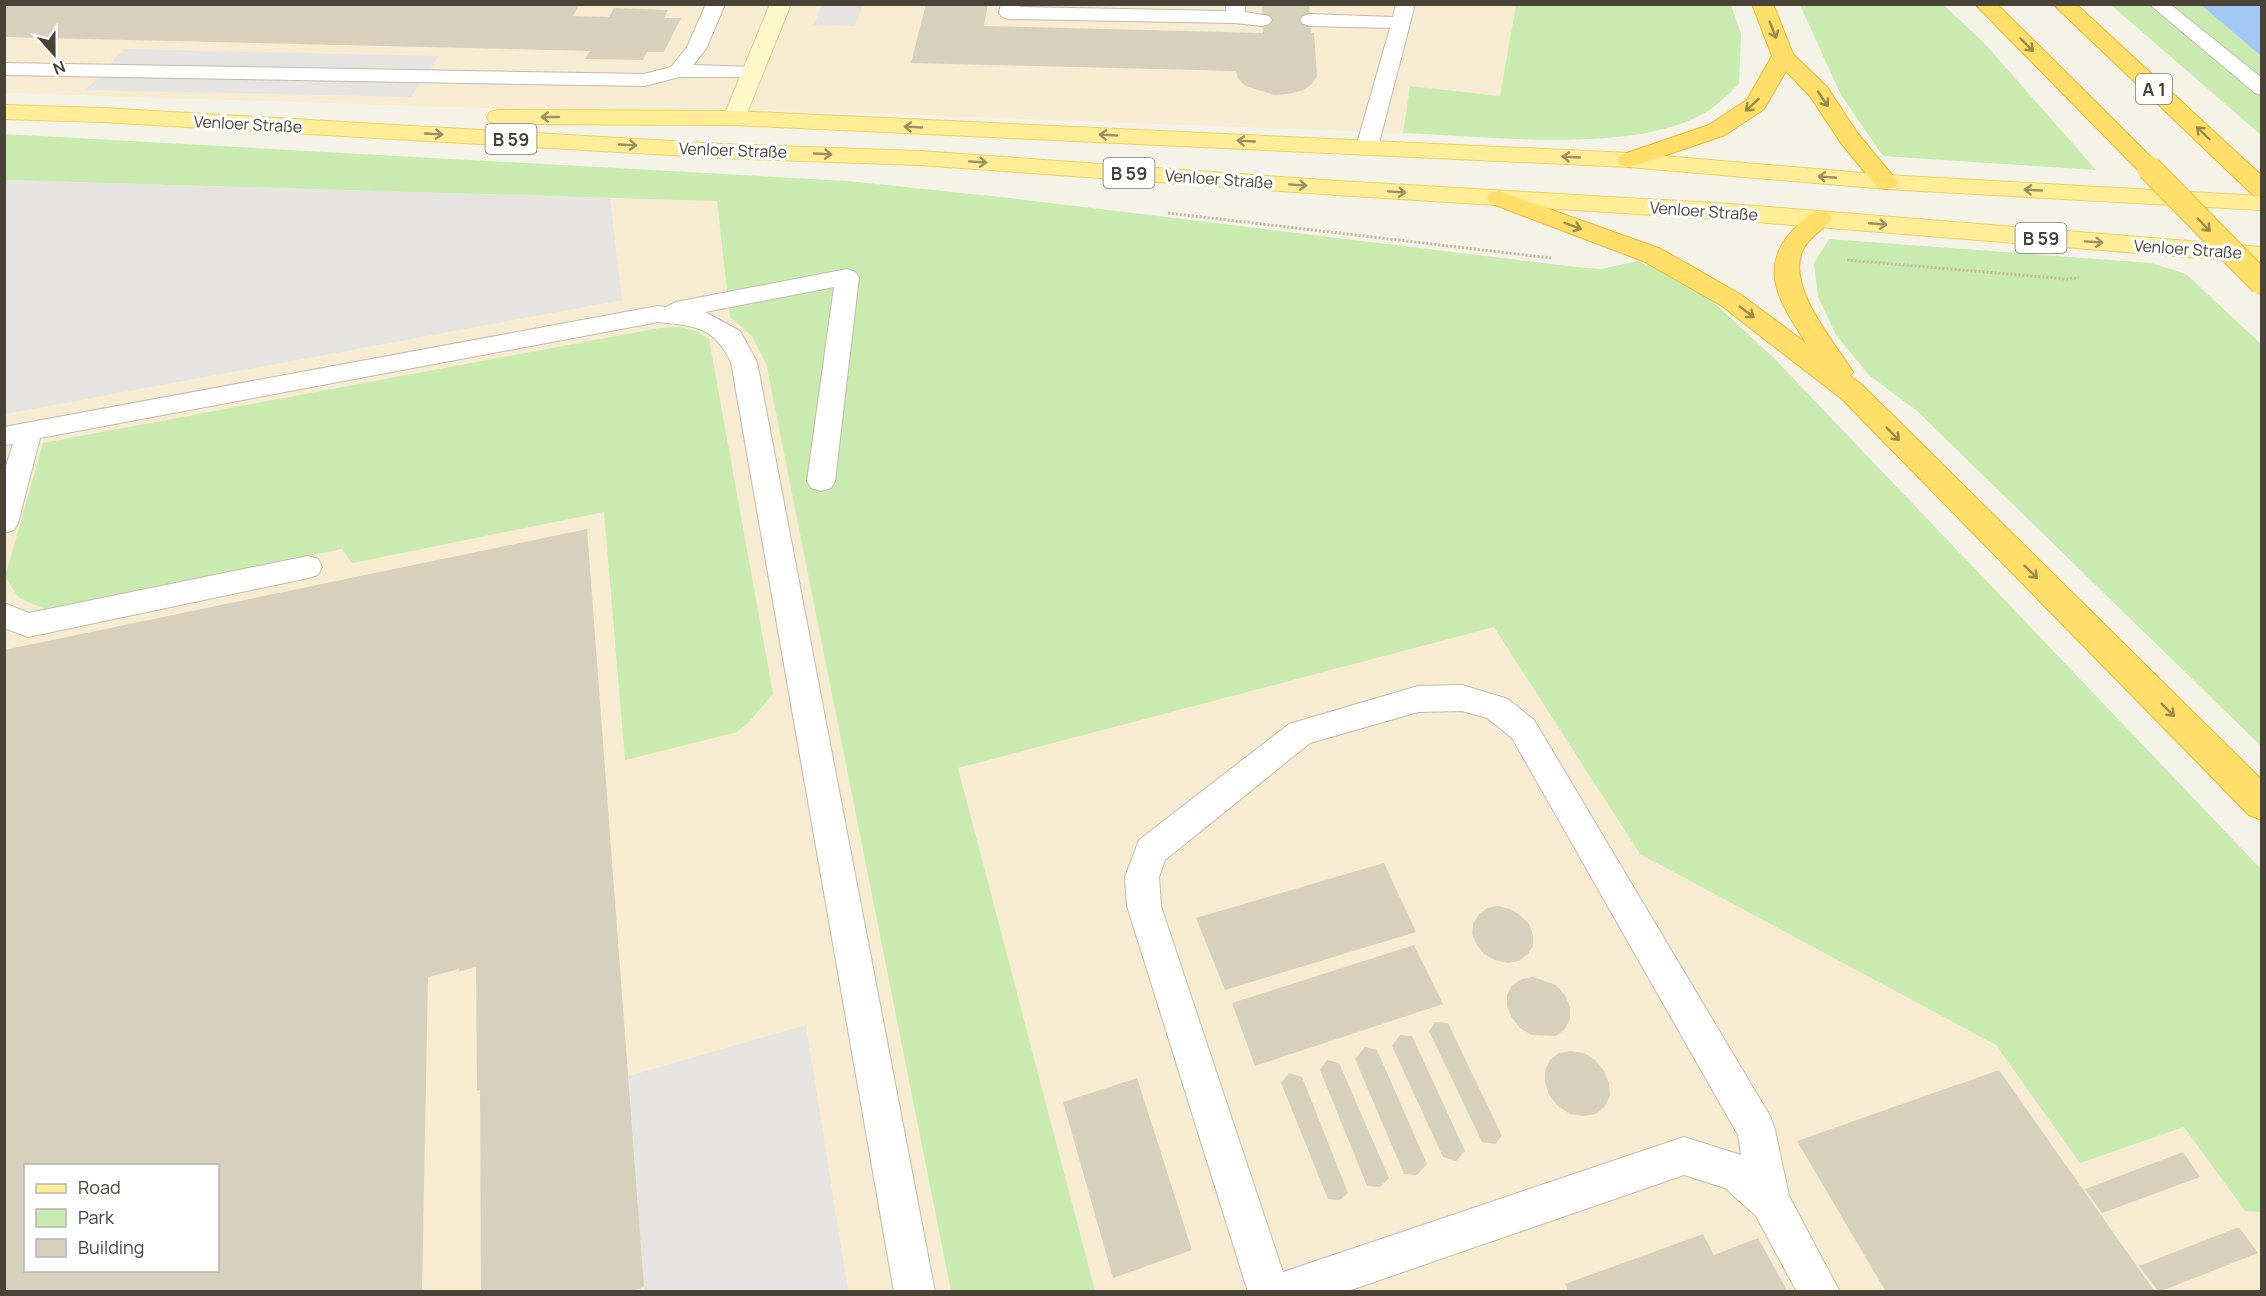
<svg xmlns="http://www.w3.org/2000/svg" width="2266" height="1296" font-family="Manrope,sans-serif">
  <rect width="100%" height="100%" fill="#f5f2e8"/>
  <path fill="#f7ecd2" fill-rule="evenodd" d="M5,5H1516L1500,96L1410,86L1403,133L862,113L758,111L650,113L5,93Z
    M5,173L781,193L2261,981V1291L5,1292ZM26,1166H218V1270H26Z"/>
  <path fill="#c9ebaf" d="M1516,5H1731L1741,34L1739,84C1726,97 1712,110 1695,118C1622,153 1484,136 1403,133L1410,86L1500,96Z
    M1800,5H1944L1986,45L2096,170L1883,156L1841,95Z
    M2111,5H2201L2261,56V135Z
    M5,134L848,181L1010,198L1576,267L1601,269L1638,261L1672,277L1712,301L1773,357L2261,869V1212L2245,1211L2184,1127L2080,1163L1996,1045L1640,854L1494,627L958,768L1095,1291H951L766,363L752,336L730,317L717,201L5,180Z
    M1829,239L2151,263L2186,274L2261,344V746L1917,411L1869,375L1836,335L1818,297L1814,263Z
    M681,327L698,332L709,339L773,694L749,722L737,732L625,760L604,512L352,563L342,549L47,610L19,598L5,577L43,443L659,328Z"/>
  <path fill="#e6e4e0" d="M822,4H863V5L855,26L814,25Z
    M124,49L439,56L411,97L86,90Z
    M5,180L610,198L622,300L5,414Z
    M806,1025L848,1291H644L629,1076Z"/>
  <path fill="#a2c9f4" d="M2201,5H2261V56Z"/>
  <path fill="#d7d0bd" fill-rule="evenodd" d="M4,4H580L573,16L609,17L614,8L668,10L664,18H681L664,52H647L643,60L585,59L590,51L4,37Z
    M926,4H988L984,26L1263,33L1262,4H1309L1311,33H1314L1317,76L1312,84L1303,90L1289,94L1274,95L1246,86L1238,79L1236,71L911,63Z
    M587,529L644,1287L631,1292H481L480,1090L477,1091L476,967L458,972L459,969L428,977L422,1292H4V650ZM26,1166H218V1270H26Z
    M1384,863L1416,932L1225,990L1196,918Z
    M1498,906L1510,909L1520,915L1529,924L1533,935V946L1528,954L1519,961L1508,963L1495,960L1484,954L1477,945L1472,934L1473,924L1479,914L1487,908Z
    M1414,945L1443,1004L1255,1066L1232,1003Z
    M1533,977L1556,985L1565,995L1570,1007V1019L1565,1029L1556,1036L1532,1035L1520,1028L1512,1018L1507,1006V995L1512,985L1522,979Z
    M1435,1022L1448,1023L1502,1136L1495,1144L1482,1142L1429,1031Z
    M1400,1035L1412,1036L1465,1151L1456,1161L1443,1157L1392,1046Z
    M1365,1047L1377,1050L1427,1164L1417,1175L1404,1174L1355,1059Z
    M1571,1051L1584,1053L1595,1060L1604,1071L1609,1083L1610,1096L1605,1106L1596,1114L1583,1116L1570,1114L1558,1106L1549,1095L1545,1082V1070L1550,1060L1559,1053Z
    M1327,1060L1339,1063L1389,1178L1380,1187L1367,1186L1320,1070Z
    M1999,1070L2155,1292H1886L1797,1141Z
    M1289,1073L1302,1077L1348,1193L1340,1200L1328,1199L1281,1083Z
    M1137,1078L1192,1250L1113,1278L1063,1102Z
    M2183,1152L2200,1177L2102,1213L2085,1189Z
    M2239,1227L2258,1253L2159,1292L2139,1266Z
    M1703,1234L1714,1255L1758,1238L1788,1292H1569L1565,1284Z"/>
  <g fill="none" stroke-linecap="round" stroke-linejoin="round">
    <defs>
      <path id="lane" d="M706,4H725L706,49L693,65L753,67L760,69L763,73L760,77H679L645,86L4,75V63L644,74L671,67L687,47Z
        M1001,4H1020V7L1226,11V4H1245V12L1269,16L1272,20L1269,24L1262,26L1235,23L1009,19L1002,17L999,13Z
        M1396,4H1415L1378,147L1375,152L1367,153L1359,152L1356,147L1390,28L1310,26L1303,24L1300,20L1303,16L1310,14L1393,17Z
        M2149,4H2170L2262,78V95L2255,93Z
        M847,269L855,272L859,277L835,481L831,488L821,491L811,488L807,481L834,287L705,312L740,331L757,362L935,1292H894L731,362C713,326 695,326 658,322L40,438L18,523L14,530L4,533V472L13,444L4,445V427L658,306L666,307L676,302Z
        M308,556L318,559L322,567L318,575L308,578L28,637L4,628V603L29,613Z
        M1462,685L1508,699L1534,720L1770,1116L1775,1130L1789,1196L1840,1292H1797L1756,1216L1725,1188L1684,1175L1345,1292H1248L1127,906L1125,877L1139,840L1289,724L1418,686ZM1462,711L1487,718L1512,738L1738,1135L1741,1155L1684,1137L1283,1272L1161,906L1159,877L1165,860L1310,743L1418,712Z"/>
      <path id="secondary" d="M770,4H791L745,118L742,123L734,125L726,123L723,118Z"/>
      <path id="primary" d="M4,105L103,108L722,144L919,151L1338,181L1731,204L2262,247V263L1731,220L1338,195L919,165L722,158L103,122L4,119Z
        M498,110L734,111L1629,153L1886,175L2262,196V210L1886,189L1629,167L734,125L498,124L490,122L487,117L490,112Z"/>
      <path id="highway" d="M1752,4H1773L1793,54L1827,87L1858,134L1898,182L1895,187L1886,189L1877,187L1841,143L1810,96L1786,71L1764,109L1725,135L1637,165L1629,167L1621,165L1617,160L1621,155L1709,125L1747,100L1772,56Z
        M1975,4H1997L2157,163L2161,168L2157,173L2149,175L2141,173Z
        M2053,4H2076L2262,176V197L2253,195Z
        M1499,191L1661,249L1740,294L1806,343C1780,302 1755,267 1797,226C1807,216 1814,209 1829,213L1832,218C1824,230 1807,238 1802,252C1787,288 1835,343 1853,372L1850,376L1862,385L2262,780V820L2249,815L1842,399L1722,306L1643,261L1490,203L1487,198L1490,193Z"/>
    </defs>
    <use href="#lane" stroke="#c1bbaa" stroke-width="2"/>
    <use href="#secondary" stroke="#d7cd96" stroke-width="2"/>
    <use href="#primary" stroke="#e9d061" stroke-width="2"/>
    <use href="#highway" stroke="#e4b832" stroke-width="2"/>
    <path stroke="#c3ba9a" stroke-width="3" stroke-dasharray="2 2" stroke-linecap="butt" d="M1168,213L1551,258
      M1847,260L2066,279L2079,278"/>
    <use href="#lane" fill="#fff" fill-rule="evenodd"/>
    <use href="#secondary" fill="#fff8c8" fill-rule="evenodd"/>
    <use href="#primary" fill="#ffee97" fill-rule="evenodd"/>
    <use href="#highway" fill="#ffdf69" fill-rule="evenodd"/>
    <defs>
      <path id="highway-bridge" d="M2149,168L2262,283"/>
    </defs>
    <use href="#highway-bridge" stroke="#e4b832" stroke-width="26" stroke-linecap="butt"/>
    <use href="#highway-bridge" stroke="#ffdf69" stroke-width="24"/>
  </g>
  <defs><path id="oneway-shaft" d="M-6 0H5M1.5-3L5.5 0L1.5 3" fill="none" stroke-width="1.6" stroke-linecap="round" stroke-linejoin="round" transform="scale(1.5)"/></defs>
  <g stroke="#9a894d">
    <use href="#oneway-shaft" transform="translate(1773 30) rotate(68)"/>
    <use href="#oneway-shaft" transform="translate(2027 45) rotate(45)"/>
    <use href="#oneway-shaft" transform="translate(1823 99) rotate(56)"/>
    <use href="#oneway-shaft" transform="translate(1752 105) rotate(137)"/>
    <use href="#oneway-shaft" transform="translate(2203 133) rotate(-136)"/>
    <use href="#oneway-shaft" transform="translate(2204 225) rotate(46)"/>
    <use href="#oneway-shaft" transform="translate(1573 226) rotate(20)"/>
    <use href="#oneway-shaft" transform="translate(1747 312) rotate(37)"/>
    <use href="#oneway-shaft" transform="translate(1893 434) rotate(45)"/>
    <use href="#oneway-shaft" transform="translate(2031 572) rotate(45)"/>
    <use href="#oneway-shaft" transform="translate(2168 710) rotate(45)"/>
  </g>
  <g stroke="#9a9062">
    <use href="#oneway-shaft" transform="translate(550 117) rotate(-180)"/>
    <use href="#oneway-shaft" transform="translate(913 127) rotate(-177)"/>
    <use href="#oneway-shaft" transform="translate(434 134) rotate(3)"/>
    <use href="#oneway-shaft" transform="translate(1108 135) rotate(-177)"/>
    <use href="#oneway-shaft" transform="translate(1246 141) rotate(-177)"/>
    <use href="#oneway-shaft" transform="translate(628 145) rotate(3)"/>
    <use href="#oneway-shaft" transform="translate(823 154) rotate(3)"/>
    <use href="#oneway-shaft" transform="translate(1571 157) rotate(-177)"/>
    <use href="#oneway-shaft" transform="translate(978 162) rotate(4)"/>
    <use href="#oneway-shaft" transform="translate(1827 177) rotate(-175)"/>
    <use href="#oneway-shaft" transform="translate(1298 185) rotate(4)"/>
    <use href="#oneway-shaft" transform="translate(2033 190) rotate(-177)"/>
    <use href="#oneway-shaft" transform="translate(1397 192) rotate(4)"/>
    <use href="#oneway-shaft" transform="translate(1878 224) rotate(5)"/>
    <use href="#oneway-shaft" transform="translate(2094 242) rotate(4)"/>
  </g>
  <g text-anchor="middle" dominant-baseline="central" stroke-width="6" stroke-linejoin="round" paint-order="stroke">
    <g font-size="16" fill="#484336" stroke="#fff">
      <text transform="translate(248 124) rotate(3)">Venloer Straße</text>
      <text transform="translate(733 150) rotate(2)">Venloer Straße</text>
      <text transform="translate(1219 179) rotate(4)">Venloer Straße</text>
      <text transform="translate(1704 211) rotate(4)">Venloer Straße</text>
      <text transform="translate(2188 249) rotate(4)">Venloer Straße</text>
    </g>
    <g fill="#fff" stroke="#7f7b72" stroke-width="1.5">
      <rect x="2136" y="74" width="36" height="30" rx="4.5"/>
      <rect x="485.5" y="124" width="51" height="30" rx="4.5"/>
      <rect x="1103.5" y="158" width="51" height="30" rx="4.5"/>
      <rect x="2015.5" y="223" width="51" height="30" rx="4.5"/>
    </g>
    <g font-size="18" font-weight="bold" fill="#484336">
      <text x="2154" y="89">A 1</text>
      <text x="511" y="139">B 59</text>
      <text x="1129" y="173">B 59</text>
      <text x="2041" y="238">B 59</text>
    </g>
  </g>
  <rect width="2266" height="1296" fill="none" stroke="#484336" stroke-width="12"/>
  <rect x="24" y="1164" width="195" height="108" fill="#ffffff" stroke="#b6b4af" stroke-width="1.5"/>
  <rect x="36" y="1184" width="30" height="9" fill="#ffee97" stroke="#b6b4af" stroke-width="1.5"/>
  <text x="78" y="1194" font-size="18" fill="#484336">Road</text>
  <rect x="36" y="1209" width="30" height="18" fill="#c9ebaf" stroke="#b6b4af" stroke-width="1.5"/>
  <text x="78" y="1224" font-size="18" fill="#484336">Park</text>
  <rect x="36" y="1239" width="30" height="18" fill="#d7d0bd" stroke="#b6b4af" stroke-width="1.5"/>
  <text x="78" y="1254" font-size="18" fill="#484336">Building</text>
  <g transform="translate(54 54) rotate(159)" stroke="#ffffff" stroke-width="4.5" paint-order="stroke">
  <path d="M0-4.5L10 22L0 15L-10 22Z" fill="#484336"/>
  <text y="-9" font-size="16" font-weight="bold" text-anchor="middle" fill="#484336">N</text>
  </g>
</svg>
